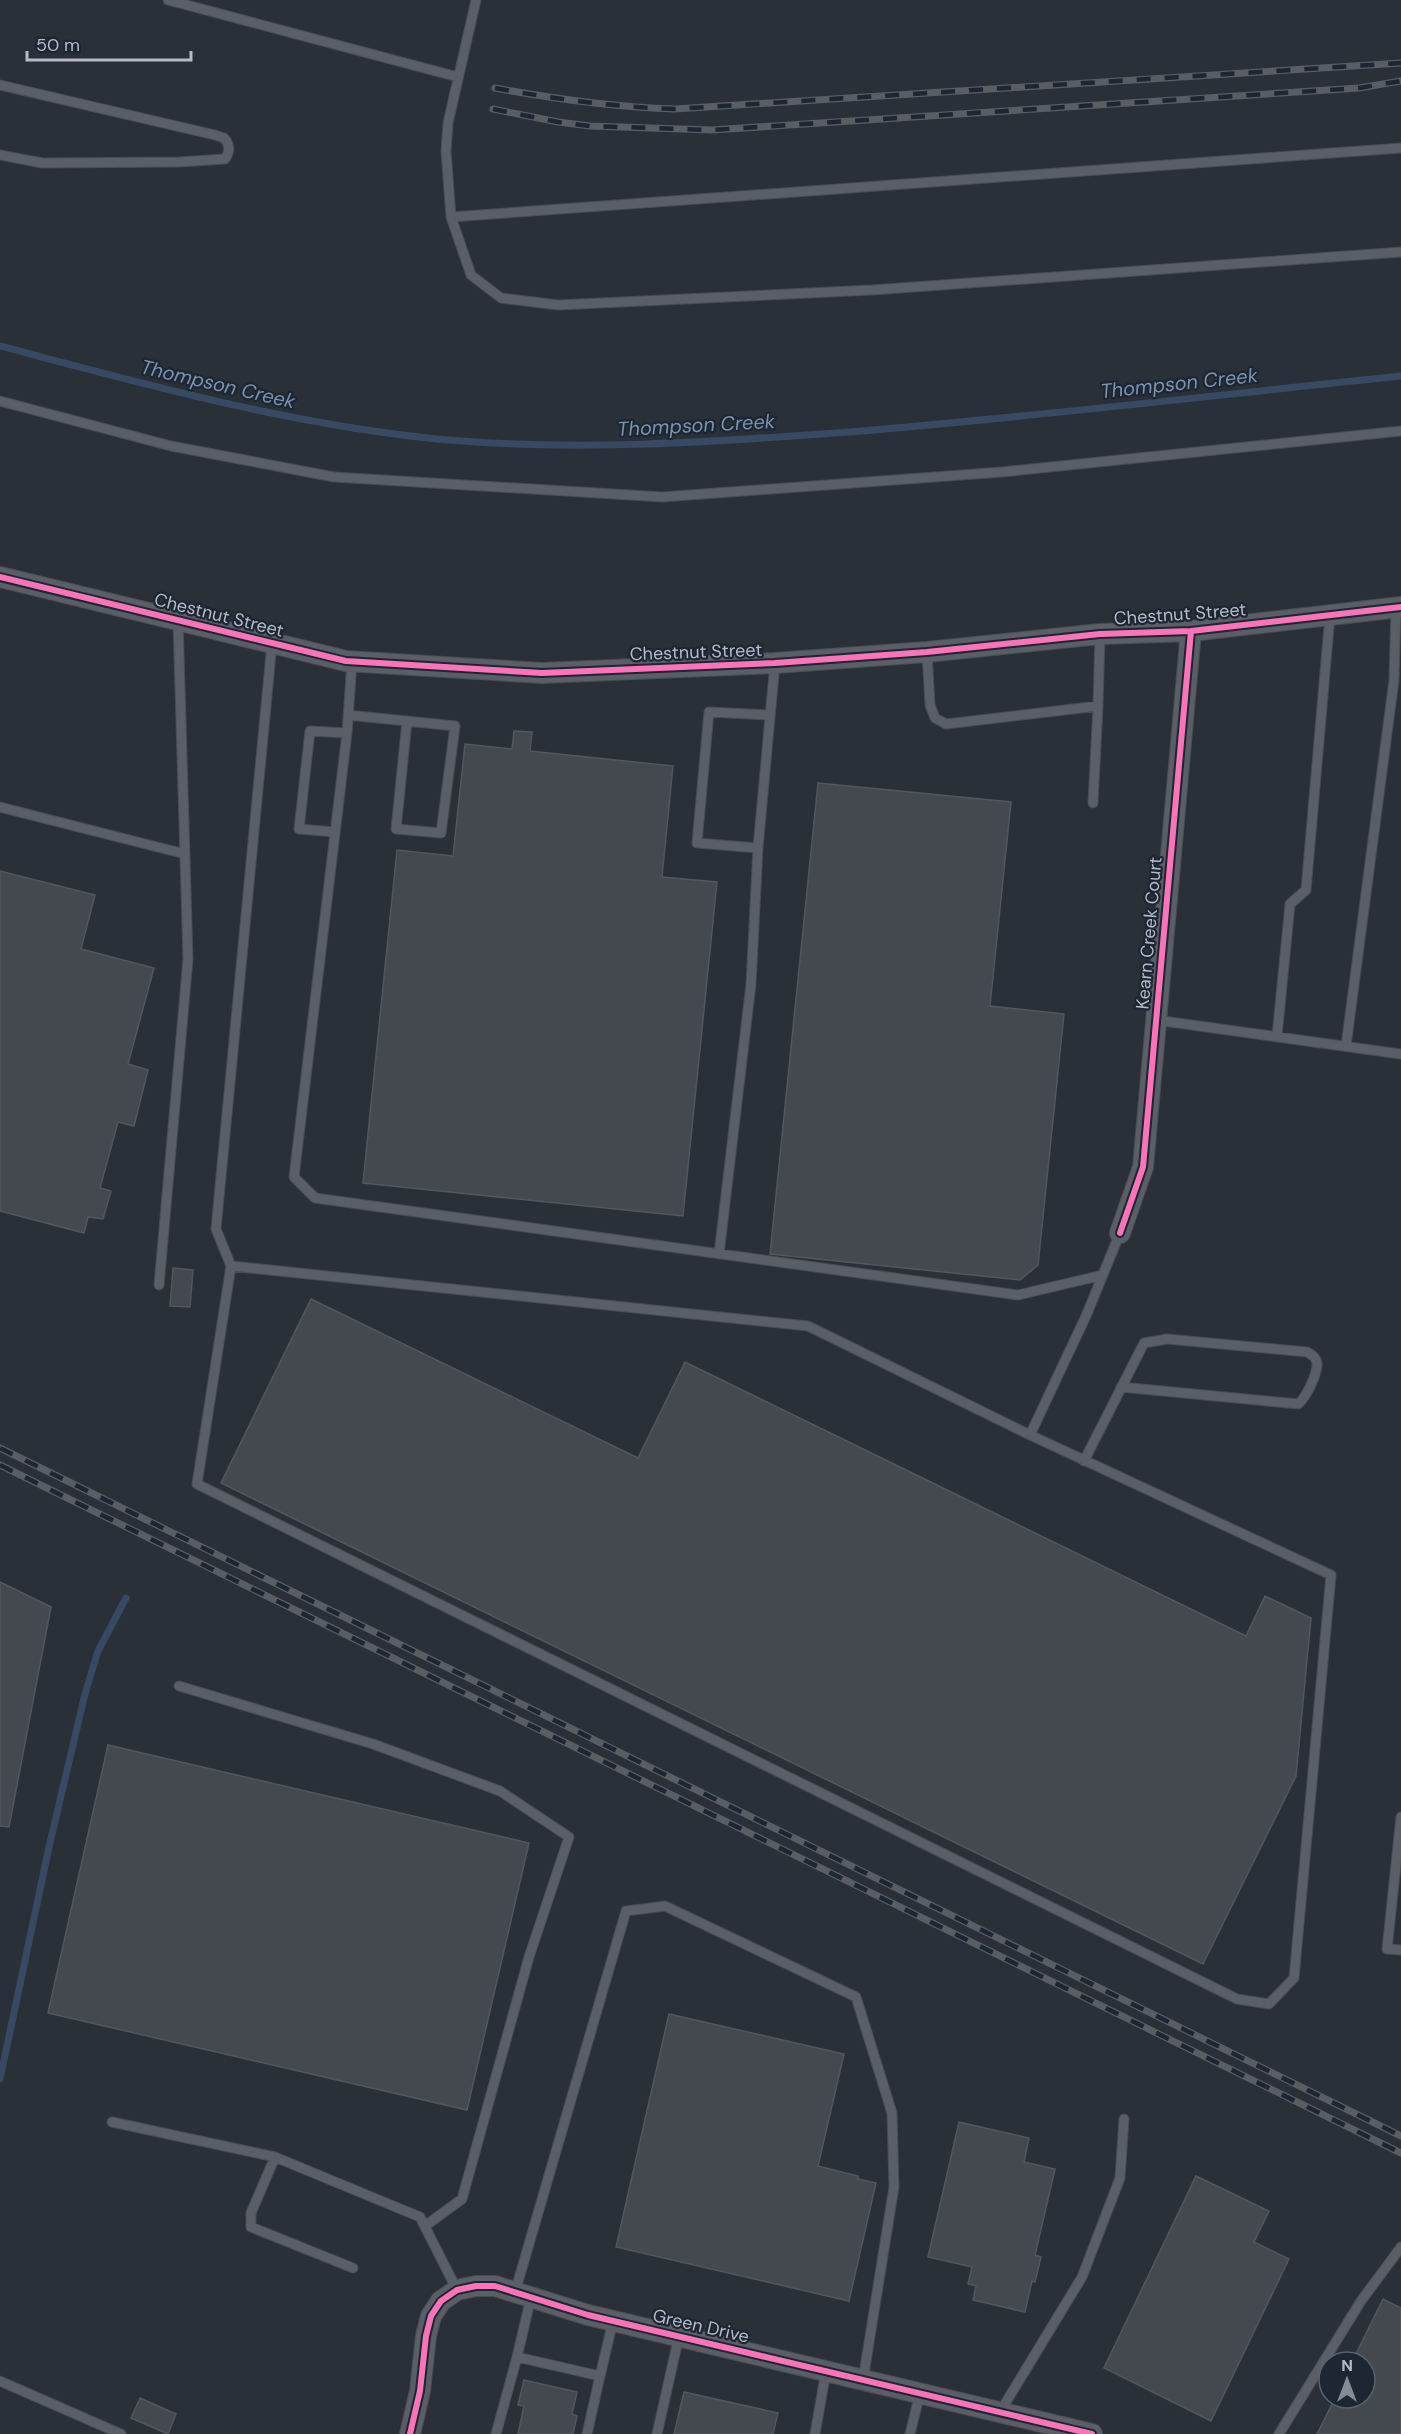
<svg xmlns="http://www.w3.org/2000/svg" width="1401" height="2434" font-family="'DM Sans',sans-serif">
  <rect width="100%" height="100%" fill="#2a3038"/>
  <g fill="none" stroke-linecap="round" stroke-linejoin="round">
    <path stroke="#384963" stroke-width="7" d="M0,346C144,384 288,424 437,439C575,452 712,442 849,432C1033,417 1217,395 1401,376
      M0,2079L49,1847L85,1694L98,1651L126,1598"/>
  </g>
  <path fill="#444950" stroke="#52575f" stroke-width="1.5" d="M514,731L532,732L530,751L673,766L662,877L717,882L683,1216L363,1183L397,850L453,856L465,744L512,749Z
    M818,783L1011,802L990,1006L1064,1014L1038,1265L1020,1280L770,1254Z
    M0,871L95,895L81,949L154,968L128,1064L148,1070L134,1126L118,1122L100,1188L111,1191L103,1219L88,1217L84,1233L0,1211Z
    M173,1268L193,1270L190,1307L170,1306Z
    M311,1299L638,1458L685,1362L1246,1636L1265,1596L1311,1618L1296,1776L1203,1964L221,1483Z
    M0,1582L51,1607L9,1827L0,1826Z
    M108,1745L529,1843L467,2110L48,2013Z
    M669,2014L844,2054L818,2166L858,2176V2179L876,2183L849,2301L616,2247Z
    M959,2122L1029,2138L1024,2162L1055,2169L1035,2255L1041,2257L1035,2282L1032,2281L1025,2312L973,2300L976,2286L968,2284L972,2267L928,2257Z
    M1196,2176L1269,2211L1254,2242L1289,2259L1211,2421L1104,2368Z
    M1383,2299L1401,2308V2434H1317L1335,2398H1365V2362H1352Z
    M524,2380L577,2392L572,2414L577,2416L573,2434H518L524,2406L518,2405Z
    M684,2392L778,2413L773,2434H674Z
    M140,2398L176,2414L168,2434L131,2418Z"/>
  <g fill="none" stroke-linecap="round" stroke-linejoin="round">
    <defs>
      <path id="lane" d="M168,0L458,77
        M476,0L448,123L446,151L451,217L1401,148
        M0,85L215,135L224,138C230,144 230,152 225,159L179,162L42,163L0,155
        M451,217L471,275L501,298L558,305L872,290L1401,252
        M0,401L171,446L334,477L662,497L1002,472L1401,431
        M272,643L216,1229L231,1266L808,1326L1030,1435L1086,1316L1120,1233
        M927,652L930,705L935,718L946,724L1098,706L1100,634
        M352,661L347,733L294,1177L315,1198L1018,1295L1103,1275
        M348,715L455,726L441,833L396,829L407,721
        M1093,803L1098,706
        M0,807L185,854
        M335,832L299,829L310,731L347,733
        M758,848L697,843L709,712L769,715
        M1156,1020L1400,1054
        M1277,1036L1290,904L1306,890L1330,615
        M1346,1046L1394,680L1396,607
        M719,1254L751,984L758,848L775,663
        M231,1266L197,1484L1237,1999L1269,2004L1294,1978L1331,1575L1030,1435
        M159,1285L188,959L178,620
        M1084,1461L1144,1343L1167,1339L1307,1352C1312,1355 1316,1357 1317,1363C1318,1373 1306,1398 1298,1404L1121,1387
        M179,1686L373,1744L500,1791L569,1837L529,1957L462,2199L425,2226
        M1401,1817L1387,1949L1401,1950
        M112,2122L275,2157L420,2217L457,2290
        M275,2157L251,2213V2227L353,2268
        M515,2292L626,1911L665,1906L856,1997L892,2113L894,2187L863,2380
        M517,2357L531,2297
        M600,2376L613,2321
        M0,2381L121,2434
        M1000,2412L1082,2277L1120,2178L1124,2119
        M496,2434L517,2357L600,2376L587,2434
        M657,2434L679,2336
        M815,2434L826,2371
        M910,2434L920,2393
        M1279,2434L1361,2301L1401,2247"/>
      <path id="street" d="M0,577L346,661L542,673L775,663L927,652L1100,634L1191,631L1401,607
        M1120,1233L1143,1167L1191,631
        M410,2434L420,2391L426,2336L431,2316L441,2301L457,2290L476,2286H495L588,2315L1092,2434"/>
    </defs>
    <use href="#lane" stroke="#484c53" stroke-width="11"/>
    <use href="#street" stroke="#484c53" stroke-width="22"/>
    <use href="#lane" stroke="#5a5e66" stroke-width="9"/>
    <use href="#street" stroke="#5a5e66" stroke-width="20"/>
    <defs>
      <path id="rail" d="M495,88C555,99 614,107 675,109L1401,63
        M493,109L558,122L590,126L712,130L1359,88L1401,81
        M0,1448L1401,2136
        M0,1465L1401,2153"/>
    </defs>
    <use href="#rail" stroke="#595d64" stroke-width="7"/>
    <use href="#rail" stroke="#1d2633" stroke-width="4.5" stroke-dasharray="14" stroke-linecap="butt"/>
    <defs>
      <path id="cycleway" d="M0,577L346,661L542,673L775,663L927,652L1100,634L1191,631L1401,607
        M1120,1233L1143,1167L1191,631
        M410,2434L420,2391L426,2336L431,2316L441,2301L457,2290L476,2286H495L588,2315L1092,2434"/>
    </defs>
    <use href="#cycleway" stroke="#1d2633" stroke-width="10"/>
    <use href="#cycleway" stroke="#fb73b8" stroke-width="6"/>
  </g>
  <g text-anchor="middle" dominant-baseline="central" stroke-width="4.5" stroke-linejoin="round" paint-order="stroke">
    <g font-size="18" fill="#b4bcc9" stroke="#1d2633">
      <text transform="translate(1180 614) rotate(-4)">Chestnut Street</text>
      <text transform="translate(219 615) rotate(14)">Chestnut Street</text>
      <text transform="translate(696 652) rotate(-2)">Chestnut Street</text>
      <text transform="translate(1149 933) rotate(-85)">Kearn Creek Court</text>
      <text transform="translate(701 2326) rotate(13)">Green Drive</text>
    </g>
    <g font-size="20" font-style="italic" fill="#7c92b1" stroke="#1d2633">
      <text transform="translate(1179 383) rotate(-6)">Thompson Creek</text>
      <text transform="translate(218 384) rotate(13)">Thompson Creek</text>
      <text transform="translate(696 425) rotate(-3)">Thompson Creek</text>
    </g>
  </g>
  <g transform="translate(1347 2380)"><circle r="28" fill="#1d2633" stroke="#59626f" stroke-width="1.5"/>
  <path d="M0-4.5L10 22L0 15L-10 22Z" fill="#848b96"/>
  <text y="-9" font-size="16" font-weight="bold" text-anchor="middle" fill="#b4bcc9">N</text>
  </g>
  <path d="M27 51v9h164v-9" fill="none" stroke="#b4bcc9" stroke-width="3"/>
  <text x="36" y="51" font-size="18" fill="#b4bcc9" stroke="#1d2633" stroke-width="4.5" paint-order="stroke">50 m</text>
</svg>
